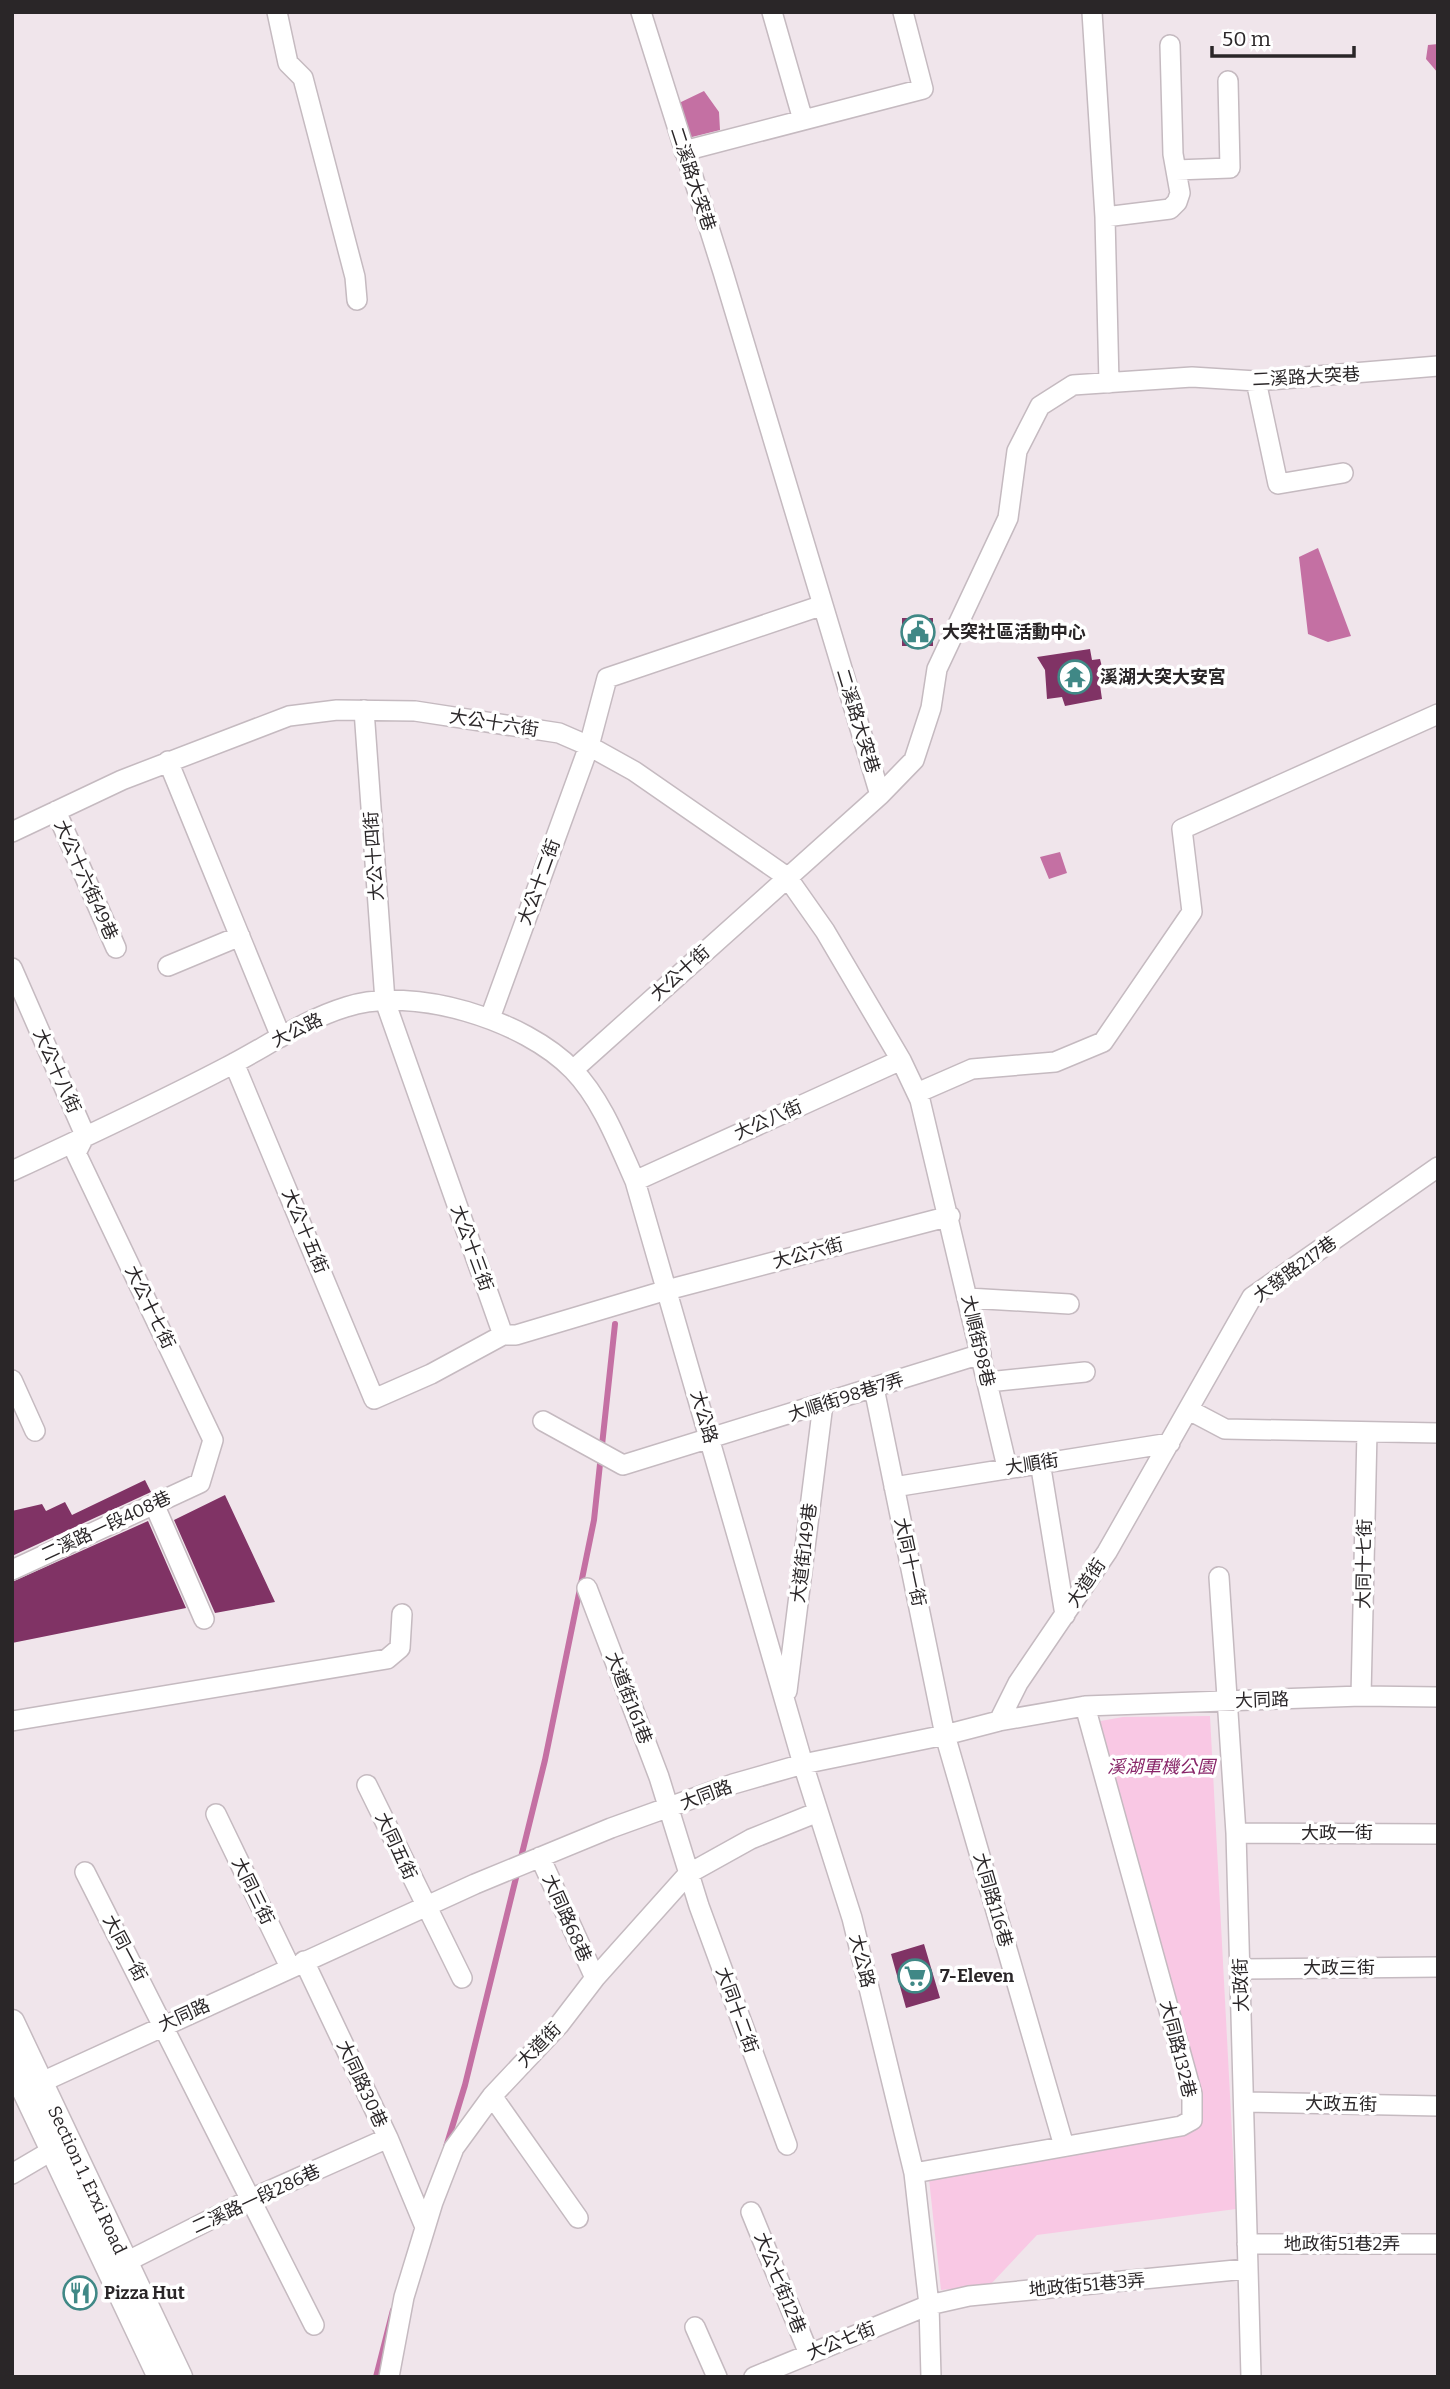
<svg xmlns="http://www.w3.org/2000/svg" width="1450" height="2389" font-family="Bitter,'Noto Sans TC',serif">
  <rect width="100%" height="100%" fill="#f0e5eb"/>
  <path fill="#f9c8e4" d="M1210,1716L1236,2209L1037,2235L990,2285L941,2290L929,2179L1198,2120L1095,1722L1123,1717Z"/>
  <path fill="#c470a3" d="M1438,44V73L1426,59L1428,45Z
    M704,91L719,112L720,130L688,138L679,103Z
    M1318,548L1351,636L1328,642L1308,634L1299,557Z
    M1060,852L1067,873L1049,879L1040,857Z"/>
  <g fill="none" stroke-linecap="round" stroke-linejoin="round">
    <path stroke="#c470a3" stroke-width="6" d="M446,2147L465,2085L545,1760L594,1520L615,1324
      M376,2377L393,2310"/>
  </g>
  <path fill="#803365" d="M902,618H933V646H902Z
    M1090,649L1092,660L1100,659L1106,683L1100,685L1102,699L1065,706L1062,697L1047,699L1045,670L1037,657Z
    M145,1480L151,1492L12,1556V1511L42,1504L46,1511L65,1502L72,1515Z
    M225,1495L275,1602L215,1613L174,1520Z
    M148,1521L186,1608L12,1643V1582Z
    M924,1944L940,1998L906,2008L891,1954Z"/>
  <g fill="none" stroke-linecap="round" stroke-linejoin="round">
    <defs>
      <path id="minor" d="M277,12L288,63L303,78L355,277L357,300
        M641,12L723,272L880,795
        M772,12L803,120
        M1092,12L1105,217L1109,383
        M684,151L923,89L903,12
        M1176,170L1230,168L1228,81
        M1105,217L1170,209L1177,202L1180,193L1173,154L1170,45
        M1256,381L1278,484L1343,473
        M364,710L385,1001L503,1335H516L667,1290L950,1216
        M168,761L281,1037
        M56,811L116,948
        M12,832L122,780L289,716L337,710L415,711L559,733L589,746L634,771L787,877L825,931L901,1060L920,1100L1007,1467
        M168,966L240,936
        M12,968L85,1135L76,1153L213,1440L200,1483L12,1570
        M490,1018L589,746L607,678L823,605
        M234,1063L374,1399L431,1374L503,1335
        M573,1070L880,795L914,760L931,708L937,669L1008,518L1017,451L1040,406L1073,385L1192,377L1256,381L1438,366
        M917,1093L972,1069L1055,1062L1103,1042L1192,912L1182,829L1438,714
        M12,1171C83,1138 154,1105 223,1069C263,1049 303,1020 346,1007C413,985 525,1020 573,1070C602,1100 618,1143 635,1181L803,1764L852,1918L914,2173L929,2305L931,2377
        M635,1181L901,1060
        M968,1298L1069,1304
        M12,1380L35,1431
        M988,1382L1085,1372
        M874,1388L945,1735L1064,2146
        M1189,1410L1225,1429L1438,1433
        M543,1421L623,1465L981,1354
        M1040,1462L1065,1615
        M894,1487L1170,1443
        M154,1504L204,1619
        M1219,1577L1236,1833L1251,2377
        M587,1588L659,1777L699,1906L787,2145
        M787,1691L823,1404
        M1361,1696L1367,1432
        M12,1721L387,1659L400,1648L402,1614
        M999,1721L1018,1683L1107,1552L1252,1297L1438,1167
        M367,1785L462,1978
        M216,1814L290,1967
        M1236,1833L1438,1834
        M540,1857L595,1978
        M85,1872L314,2325
        M304,1961L388,2138L425,2227
        M1240,1969L1438,1967
        M31,2087L475,1884L611,1828L733,1784L803,1764L945,1735L999,1721L1085,1706L1361,1696L1438,1697
        M492,2096L578,2218
        M1245,2102L1438,2106
        M914,2173L1181,2126L1192,2120V2094L1085,1706
        M12,2174L63,2144
        M751,2212L809,2354
        M1247,2244H1438
        M126,2262L251,2199L388,2138
        M695,2327L717,2377
        M389,2377L404,2297L433,2202L454,2148L492,2096L559,2025L595,1978L688,1874L751,1839L818,1812
        M754,2377L929,2305L969,2296L1246,2269"/>
      <path id="major" d="M12,2022L180,2377
        M12,2064L160,2377"/>
    </defs>
    <use href="#minor" stroke="#c5bac0" stroke-width="22"/>
    <use href="#major" stroke="#c5bac0" stroke-width="27"/>
    <use href="#minor" stroke="#fff" stroke-width="19"/>
    <use href="#major" stroke="#fff" stroke-width="24"/>
  </g>
  <defs>
    <symbol id="civic-ring" viewBox="-11 -11 22 22"><circle r="9.5" fill="#fff" stroke="#408886" stroke-width="1.5"/><path d="M-.6-6.5H3V-4.5H.6V-3L4-1V1h2V6H-6V1h2V-1L-.6-3ZM-1.2 2.5V6h2.4V2.5Z" fill="#408886"/></symbol>
    <symbol id="temple-ring" viewBox="-11 -11 22 22"><circle r="9.5" fill="#fff" stroke="#408886" stroke-width="1.5"/><path d="M0-6L5-2H3V0L6.5 2.5H4V6H1.5V3h-3V6H-4V2.5H-6.5L-3 0V-2H-5Z" fill="#408886"/></symbol>
    <symbol id="supermarket-ring" viewBox="-11 -11 22 22"><circle r="9.5" fill="#fff" stroke="#408886" stroke-width="1.5"/><path d="M-6-5.5h2.5l.6 2H6L4.5 2H-2.5L-4.4-4H-6ZM-1.5 3.2a1.3 1.3 0 1 0 .1 0ZM3 3.2a1.3 1.3 0 1 0 .1 0Z" fill="#408886"/></symbol>
    <symbol id="restaurant-ring" viewBox="-11 -11 22 22"><circle r="9.5" fill="#fff" stroke="#408886" stroke-width="1.5"/><path d="M-5-6h1v4h1v-4h1v4h1v-4h1v5L-1.5 .5V6h-2V.5L-5-1ZM5-6V6H3V1.5H1.5Q1.5-4 5-6Z" fill="#408886"/></symbol>
  </defs>
  <g fill-rule="evenodd">
    <use href="#civic-ring" x="899" y="613" width="38" height="38"/>
    <use href="#temple-ring" x="1056" y="658" width="38" height="38"/>
    <use href="#supermarket-ring" x="896" y="1957" width="38" height="38"/>
    <use href="#restaurant-ring" x="61" y="2274" width="38" height="38"/>
  </g>
  <g text-anchor="middle" dominant-baseline="central" stroke-width="7" stroke-linejoin="round" paint-order="stroke">
    <g font-size="18" fill="#2a2628" stroke="#fff">
      <text transform="translate(693 179) rotate(72)">二溪路大突巷</text>
      <text transform="translate(1306 377) rotate(-3)">二溪路大突巷</text>
      <text transform="translate(858 721) rotate(73)">二溪路大突巷</text>
      <text transform="translate(494 723) rotate(9)">大公十六街</text>
      <text transform="translate(374 856) rotate(-94)">大公十四街</text>
      <text transform="translate(86 880) rotate(66)">大公十六街49巷</text>
      <text transform="translate(539 882) rotate(-70)">大公十二街</text>
      <text transform="translate(680 973) rotate(-42)">大公十街</text>
      <text transform="translate(297 1030) rotate(-26)">大公路</text>
      <text transform="translate(57 1071) rotate(66)">大公十八街</text>
      <text transform="translate(768 1120) rotate(-24)">大公八街</text>
      <text transform="translate(305 1231) rotate(67)">大公十五街</text>
      <text transform="translate(472 1248) rotate(70)">大公十三街</text>
      <text transform="translate(808 1253) rotate(-15)">大公六街</text>
      <text transform="translate(1295 1269) rotate(-36)">大發路217巷</text>
      <text transform="translate(150 1307) rotate(64)">大公十七街</text>
      <text transform="translate(978 1341) rotate(77)">大順街98巷</text>
      <text transform="translate(846 1397) rotate(-18)">大順街98巷7弄</text>
      <text transform="translate(704 1417) rotate(74)">大公路</text>
      <text transform="translate(1032 1464) rotate(-9)">大順街</text>
      <text transform="translate(106 1526) rotate(-25)">二溪路一段408巷</text>
      <text transform="translate(804 1553) rotate(-83)">大道街149巷</text>
      <text transform="translate(910 1562) rotate(78)">大同十一街</text>
      <text transform="translate(1364 1564) rotate(-89)">大同十七街</text>
      <text transform="translate(1086 1583) rotate(-56)">大道街</text>
      <text transform="translate(629 1698) rotate(69)">大道街161巷</text>
      <text transform="translate(1262 1700) rotate(-2)">大同路</text>
      <text transform="translate(706 1795) rotate(-20)">大同路</text>
      <text x="1337" y="1833">大政一街</text>
      <text transform="translate(396 1846) rotate(65)">大同五街</text>
      <text transform="translate(253 1891) rotate(64)">大同三街</text>
      <text transform="translate(993 1900) rotate(74)">大同路116巷</text>
      <text transform="translate(567 1918) rotate(66)">大同路68巷</text>
      <text transform="translate(125 1948) rotate(62)">大同一街</text>
      <text transform="translate(862 1961) rotate(76)">大公路</text>
      <text x="1339" y="1968">大政三街</text>
      <text transform="translate(1241 1985) rotate(-92)">大政街</text>
      <text transform="translate(737 2010) rotate(70)">大同十二街</text>
      <text transform="translate(184 2015) rotate(-24)">大同路</text>
      <text transform="translate(539 2045) rotate(-46)">大道街</text>
      <text transform="translate(1178 2049) rotate(76)">大同路132巷</text>
      <text transform="translate(362 2084) rotate(65)">大同路30巷</text>
      <text transform="translate(1341 2104) rotate(1)">大政五街</text>
      <text transform="translate(87 2180) rotate(65)">Section 1, Erxi Road</text>
      <text transform="translate(256 2199) rotate(-25)">二溪路一段286巷</text>
      <text x="1342" y="2244">地政街51巷2弄</text>
      <text transform="translate(780 2283) rotate(68)">大公七街12巷</text>
      <text transform="translate(1087 2285) rotate(-5)">地政街51巷3弄</text>
      <text transform="translate(841 2341) rotate(-22)">大公七街</text>
    </g>
    <g font-size="18" font-weight="bold" fill="#2a2628" stroke="#fff" text-anchor="start">
      <text x="942" y="632">大突社區活動中心</text>
      <text x="1100" y="677">溪湖大突大安宮</text>
      <text x="940" y="1976">7-Eleven</text>
      <text x="104" y="2293">Pizza Hut</text>
    </g>
    <g font-size="18" font-style="italic" fill="#882568" stroke="#fff">
      <text x="1161" y="1767">溪湖軍機公園</text>
    </g>
  </g>
  <rect width="1450" height="2389" fill="none" stroke="#2a2628" stroke-width="28"/>
  <path d="M1212 46v10h142v-10" fill="none" stroke="#2a2628" stroke-width="3.5"/>
  <text x="1222" y="46" font-size="21" fill="#2a2628" stroke="#ffffff" stroke-width="5" paint-order="stroke">50 m</text>
</svg>
